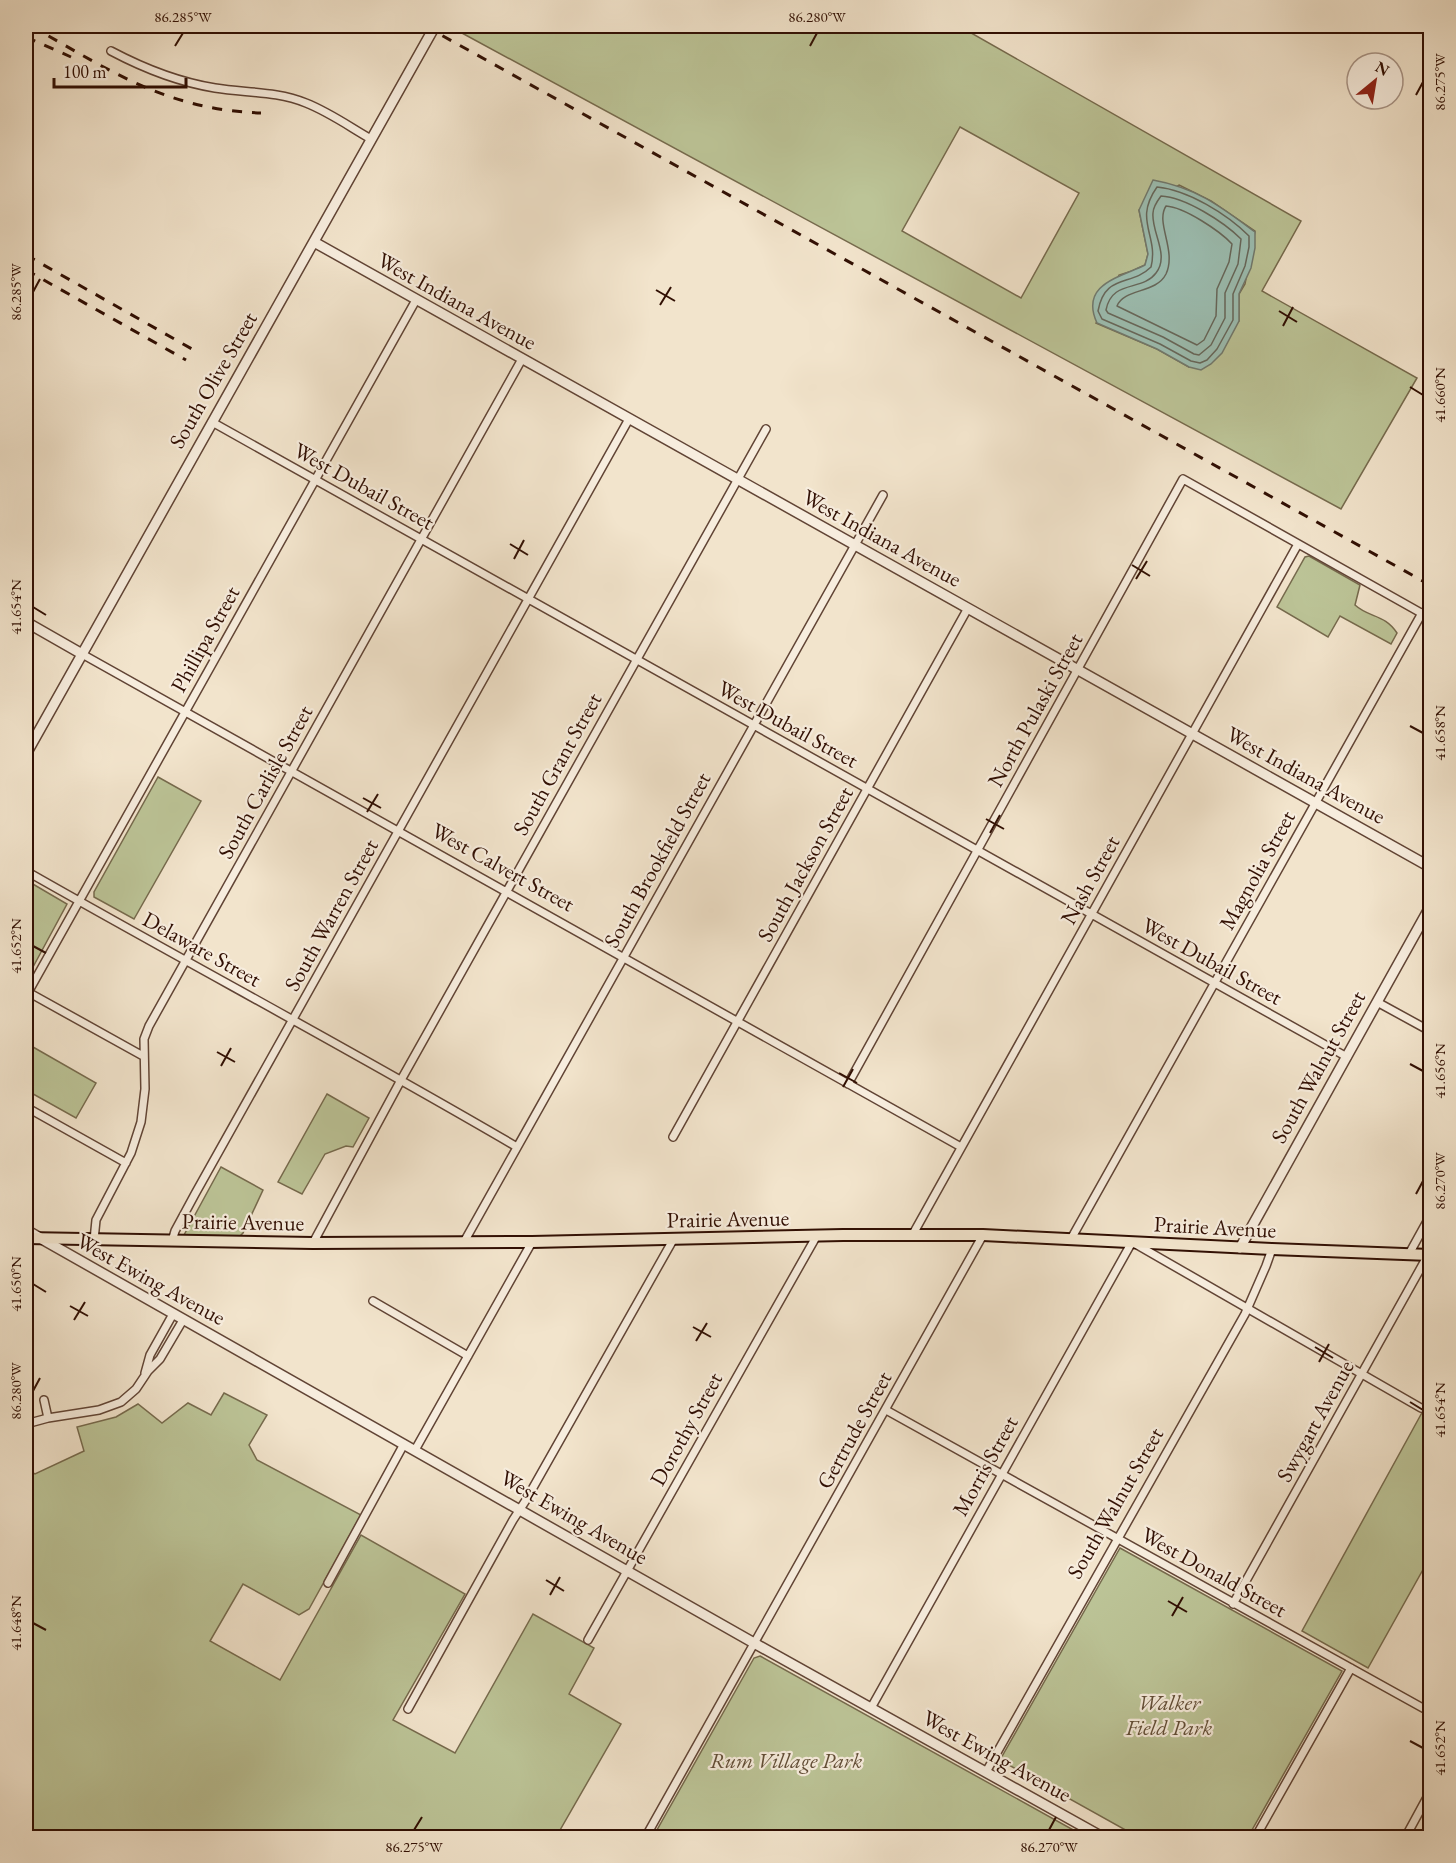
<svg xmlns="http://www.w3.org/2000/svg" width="1456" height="1863" font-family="'EB Garamond',serif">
  <rect width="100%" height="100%" fill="#f2e4cc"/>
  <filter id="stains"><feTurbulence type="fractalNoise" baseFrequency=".00333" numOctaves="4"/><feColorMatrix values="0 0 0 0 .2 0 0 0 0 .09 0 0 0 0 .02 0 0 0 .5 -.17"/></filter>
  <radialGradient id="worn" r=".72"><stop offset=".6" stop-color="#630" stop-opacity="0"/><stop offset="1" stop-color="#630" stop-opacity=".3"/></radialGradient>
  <path fill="#bcc497" stroke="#766a4d" stroke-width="1.5" fill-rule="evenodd" d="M449,26H959L1301,221L1262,291L1417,378L1341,509ZM960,127L1079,193L1021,298L902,231ZM1179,185L1211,201L1255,231L1245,284L1239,294V321L1189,367L1157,349L1096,323L1119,275L1132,271L1145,265L1148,254L1139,210Z
    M1309,556L1360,585L1355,605C1369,618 1385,614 1397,633L1391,644L1340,616L1328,637L1277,607L1305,557Z
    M158,777L201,801L134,919L94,897V892Z
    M26,880L67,904L26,980Z
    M26,1043L96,1083L76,1118L26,1090Z
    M327,1094L369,1118L353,1147L346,1146L325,1154L302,1194L278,1182Z
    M221,1167L263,1190L243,1233L240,1236L184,1235Z
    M224,1393L267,1415L249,1445L257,1460L361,1515L309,1609L299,1615L243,1584L210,1641L280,1680L361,1535L465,1594L393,1720L455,1753L533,1614L594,1648L569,1694L621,1724L556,1837H26V1469L35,1474L84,1451L77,1427L116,1417L138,1404L162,1423L188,1403L211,1415Z
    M1430,1398V1557L1368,1668L1302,1631Z
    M1120,1548L1342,1671L1248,1837H1138L1000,1760Z
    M760,1656L1086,1837H653L754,1658Z"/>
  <path fill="#9cbfb3" stroke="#71796d" stroke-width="1.5" d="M1153,180C1197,188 1220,206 1255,232V248L1251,268L1239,294V321L1222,353L1211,364L1201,370L1189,367L1157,349L1097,323C1079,284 1121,277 1145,265L1148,254L1139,210Z"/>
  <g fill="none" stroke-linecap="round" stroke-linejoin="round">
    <path stroke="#66675b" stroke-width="1.5" d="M1157,187C1188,190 1227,214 1249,236V247L1245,266L1233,294V320L1217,349L1207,360L1200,363L1191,361L1160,344L1102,319L1098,311C1105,273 1131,287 1151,267C1159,235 1133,221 1157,187Z
      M1161,196C1185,197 1224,222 1241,239L1238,264L1225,293V318L1211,345L1199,355L1194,354L1163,337L1108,313L1106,310C1112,279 1142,292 1156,273C1170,255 1151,232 1153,213C1153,208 1158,200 1161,196Z
      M1166,206C1184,207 1220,231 1232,244L1229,262L1217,289L1216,316L1204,340L1197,345L1117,306C1124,288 1156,294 1166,274C1177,250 1155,223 1166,206Z"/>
    <defs>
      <path id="minor" d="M111,51C145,69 178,82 215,88C246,93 277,91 306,103C329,112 350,127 371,139
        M212,422L1347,1057
        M82,654L961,1147
        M26,871C189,964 355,1052 517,1147
        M26,991L143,1056
        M26,996L416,300
        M1377,1002L1430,1031
        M848,1084L1183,479L1430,618
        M26,1107L126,1163
        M673,1137L968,608
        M913,1234L1298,544
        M1071,1239L1422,613
        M94,1240L96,1220L131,1153L141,1122L145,1089L144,1039L149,1026L522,359
        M172,1241L175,1231L195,1194L629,419
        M464,1242L883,495
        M313,1243L401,1080L766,429
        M1409,1254L1430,1216
        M373,1301L468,1356
        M145,1373L150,1355L173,1314
        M44,1400L48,1418
        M886,1410L1430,1712
        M26,1424L48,1418L99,1410L121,1402L136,1389L148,1371L160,1359L183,1320
        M415,1450L532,1242
        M328,1583L404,1444
        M1233,1604L1428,1255
        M588,1640L816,1237
        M871,1708L1132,1242L1421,1408
        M408,1709L513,1520L526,1500L673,1240
        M986,1772L1245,1314L1266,1266L1272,1249
        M645,1838L983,1235
        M1255,1838L1351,1668
        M1405,1838L1430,1792"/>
      <path id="tertiary" d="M314,242L1430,867
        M26,622L82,654
        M26,754L435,26
        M26,1230L754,1643L1104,1838
        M1240,1248L1430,907"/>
      <path id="primary" d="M26,1238L313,1243L532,1242L843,1235H983L1272,1249L1430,1255"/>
    </defs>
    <use href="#minor" stroke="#614435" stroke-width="10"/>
    <use href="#tertiary" stroke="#614435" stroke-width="12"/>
    <use href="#primary" stroke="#310f03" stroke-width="14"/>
    <use href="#minor" stroke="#f7edde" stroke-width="7"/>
    <use href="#tertiary" stroke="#f7edde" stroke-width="9"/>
    <use href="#primary" stroke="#f2e4cc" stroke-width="10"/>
    <path stroke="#310f03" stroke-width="3" stroke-dasharray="10 10" stroke-linecap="butt" d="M31,26C109,70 167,110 261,113
      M425,26L1430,585
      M26,37L71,57
      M26,255L192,349
      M26,270L186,360"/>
  </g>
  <path fill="none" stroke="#310f03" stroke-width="2" d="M175,46L183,33M810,46L817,33M1416,95L1423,82M656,290L675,301M33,292L40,279M660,305L671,287M1279,311L1297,322M1283,326L1293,307M1410,387L1423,395M510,544L528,555M514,559L524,540M1132,565L1150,576M1136,579L1147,561M33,607L46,615M1410,726L1423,733M363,798L381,808M367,812L378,794M986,819L1004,829M990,833L1000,815M33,946L46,953M217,1052L235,1062M1410,1064L1423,1071M221,1066L231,1048M839,1073L857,1083M843,1087L853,1069M1416,1194L1423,1181M33,1284L46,1292M70,1306L88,1316M74,1320L85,1302M693,1327L711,1337M696,1341L707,1323M1315,1347L1333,1358M1319,1362L1329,1344M33,1391L40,1378M1410,1402L1423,1410M546,1580L564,1591M550,1595L560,1577M1168,1601L1187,1612M1172,1616L1183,1597M33,1623L46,1630M1410,1741L1423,1748M414,1830L422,1817M1049,1830L1056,1817"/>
  <g text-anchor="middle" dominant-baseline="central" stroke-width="4.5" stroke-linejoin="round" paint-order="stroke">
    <g font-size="22" fill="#310f03" stroke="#f7edde">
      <text transform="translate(457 301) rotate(29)">West Indiana Avenue</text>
      <text transform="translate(213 380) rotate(-60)">South Olive Street</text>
      <text transform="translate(364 486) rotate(29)">West Dubail Street</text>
      <text transform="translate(882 538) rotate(29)">West Indiana Avenue</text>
      <text transform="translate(205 639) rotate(-61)">Phillipa Street</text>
      <text transform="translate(1035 710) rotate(-61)">North Pulaski Street</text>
      <text transform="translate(788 724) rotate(29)">West Dubail Street</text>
      <text transform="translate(557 764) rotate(-61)">South Grant Street</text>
      <text transform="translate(1306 775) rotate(29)">West Indiana Avenue</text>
      <text transform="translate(265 782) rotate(-61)">South Carlisle Street</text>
      <text transform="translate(657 860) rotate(-61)">South Brookfield Street</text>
      <text transform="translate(805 864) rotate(-61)">South Jackson Street</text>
      <text transform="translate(503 867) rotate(29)">West Calvert Street</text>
      <text transform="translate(1257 870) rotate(-61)">Magnolia Street</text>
      <text transform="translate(1090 880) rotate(-61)">Nash Street</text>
      <text transform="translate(331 915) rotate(-61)">South Warren Street</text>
      <text transform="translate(202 949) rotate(29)">Delaware Street</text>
      <text transform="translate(1212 961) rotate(29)">West Dubail Street</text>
      <text transform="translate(1318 1067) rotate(-61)">South Walnut Street</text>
      <text transform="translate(728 1219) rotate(-1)">Prairie Avenue</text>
      <text transform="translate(243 1222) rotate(1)">Prairie Avenue</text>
      <text transform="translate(1215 1227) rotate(3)">Prairie Avenue</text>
      <text transform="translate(151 1279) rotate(29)">West Ewing Avenue</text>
      <text transform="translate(1315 1421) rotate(-61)">Swygart Avenue</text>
      <text transform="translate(686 1429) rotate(-61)">Dorothy Street</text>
      <text transform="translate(854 1430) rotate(-61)">Gertrude Street</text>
      <text transform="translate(985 1466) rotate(-61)">Morris Street</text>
      <text transform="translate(1115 1503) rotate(-60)">South Walnut Street</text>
      <text transform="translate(574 1517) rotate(30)">West Ewing Avenue</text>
      <text transform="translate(1214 1572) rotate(29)">West Donald Street</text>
      <text transform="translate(997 1756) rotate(29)">West Ewing Avenue</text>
    </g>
    <g font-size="22" font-style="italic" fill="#624e37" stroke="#f7edde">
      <text x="1169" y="1702">Walker<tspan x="1169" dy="25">Field Park</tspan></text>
      <text x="786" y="1760">Rum Village Park</text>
    </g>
  </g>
  <rect width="1456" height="1863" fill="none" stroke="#f2e4cc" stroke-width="66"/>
  <g transform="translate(1375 81) rotate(30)"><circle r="28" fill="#f7edde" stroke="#a89486" stroke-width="1.5"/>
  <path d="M0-4.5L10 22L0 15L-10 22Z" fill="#8f2418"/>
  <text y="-9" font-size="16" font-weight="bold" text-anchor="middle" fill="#310f03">N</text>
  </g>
  <path d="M54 78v9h132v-9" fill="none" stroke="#310f03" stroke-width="3"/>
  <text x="63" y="78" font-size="18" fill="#310f03" stroke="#f7edde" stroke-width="4.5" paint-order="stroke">100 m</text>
  <rect x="33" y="33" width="1390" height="1797" fill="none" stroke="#310f03" stroke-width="2"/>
  <g font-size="15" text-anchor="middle" fill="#310f03">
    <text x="183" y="22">86.285°W</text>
    <text x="817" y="22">86.280°W</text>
    <text transform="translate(1440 82) rotate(-90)" y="5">86.275°W</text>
    <text transform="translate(16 292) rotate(-90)" y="5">86.285°W</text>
    <text transform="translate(1440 395) rotate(-90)" y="5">41.660°N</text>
    <text transform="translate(16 607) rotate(-90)" y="5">41.654°N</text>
    <text transform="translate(1440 733) rotate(-90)" y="5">41.658°N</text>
    <text transform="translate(16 946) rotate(-90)" y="5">41.652°N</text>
    <text transform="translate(1440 1071) rotate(-90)" y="5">41.656°N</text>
    <text transform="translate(1440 1181) rotate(-90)" y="5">86.270°W</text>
    <text transform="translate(16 1284) rotate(-90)" y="5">41.650°N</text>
    <text transform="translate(16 1391) rotate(-90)" y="5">86.280°W</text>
    <text transform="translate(1440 1410) rotate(-90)" y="5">41.654°N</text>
    <text transform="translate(16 1623) rotate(-90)" y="5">41.648°N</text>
    <text transform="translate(1440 1748) rotate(-90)" y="5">41.652°N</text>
    <text x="414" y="1852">86.275°W</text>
    <text x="1049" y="1852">86.270°W</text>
  </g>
  <rect width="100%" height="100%" filter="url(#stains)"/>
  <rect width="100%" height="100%" fill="url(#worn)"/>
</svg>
